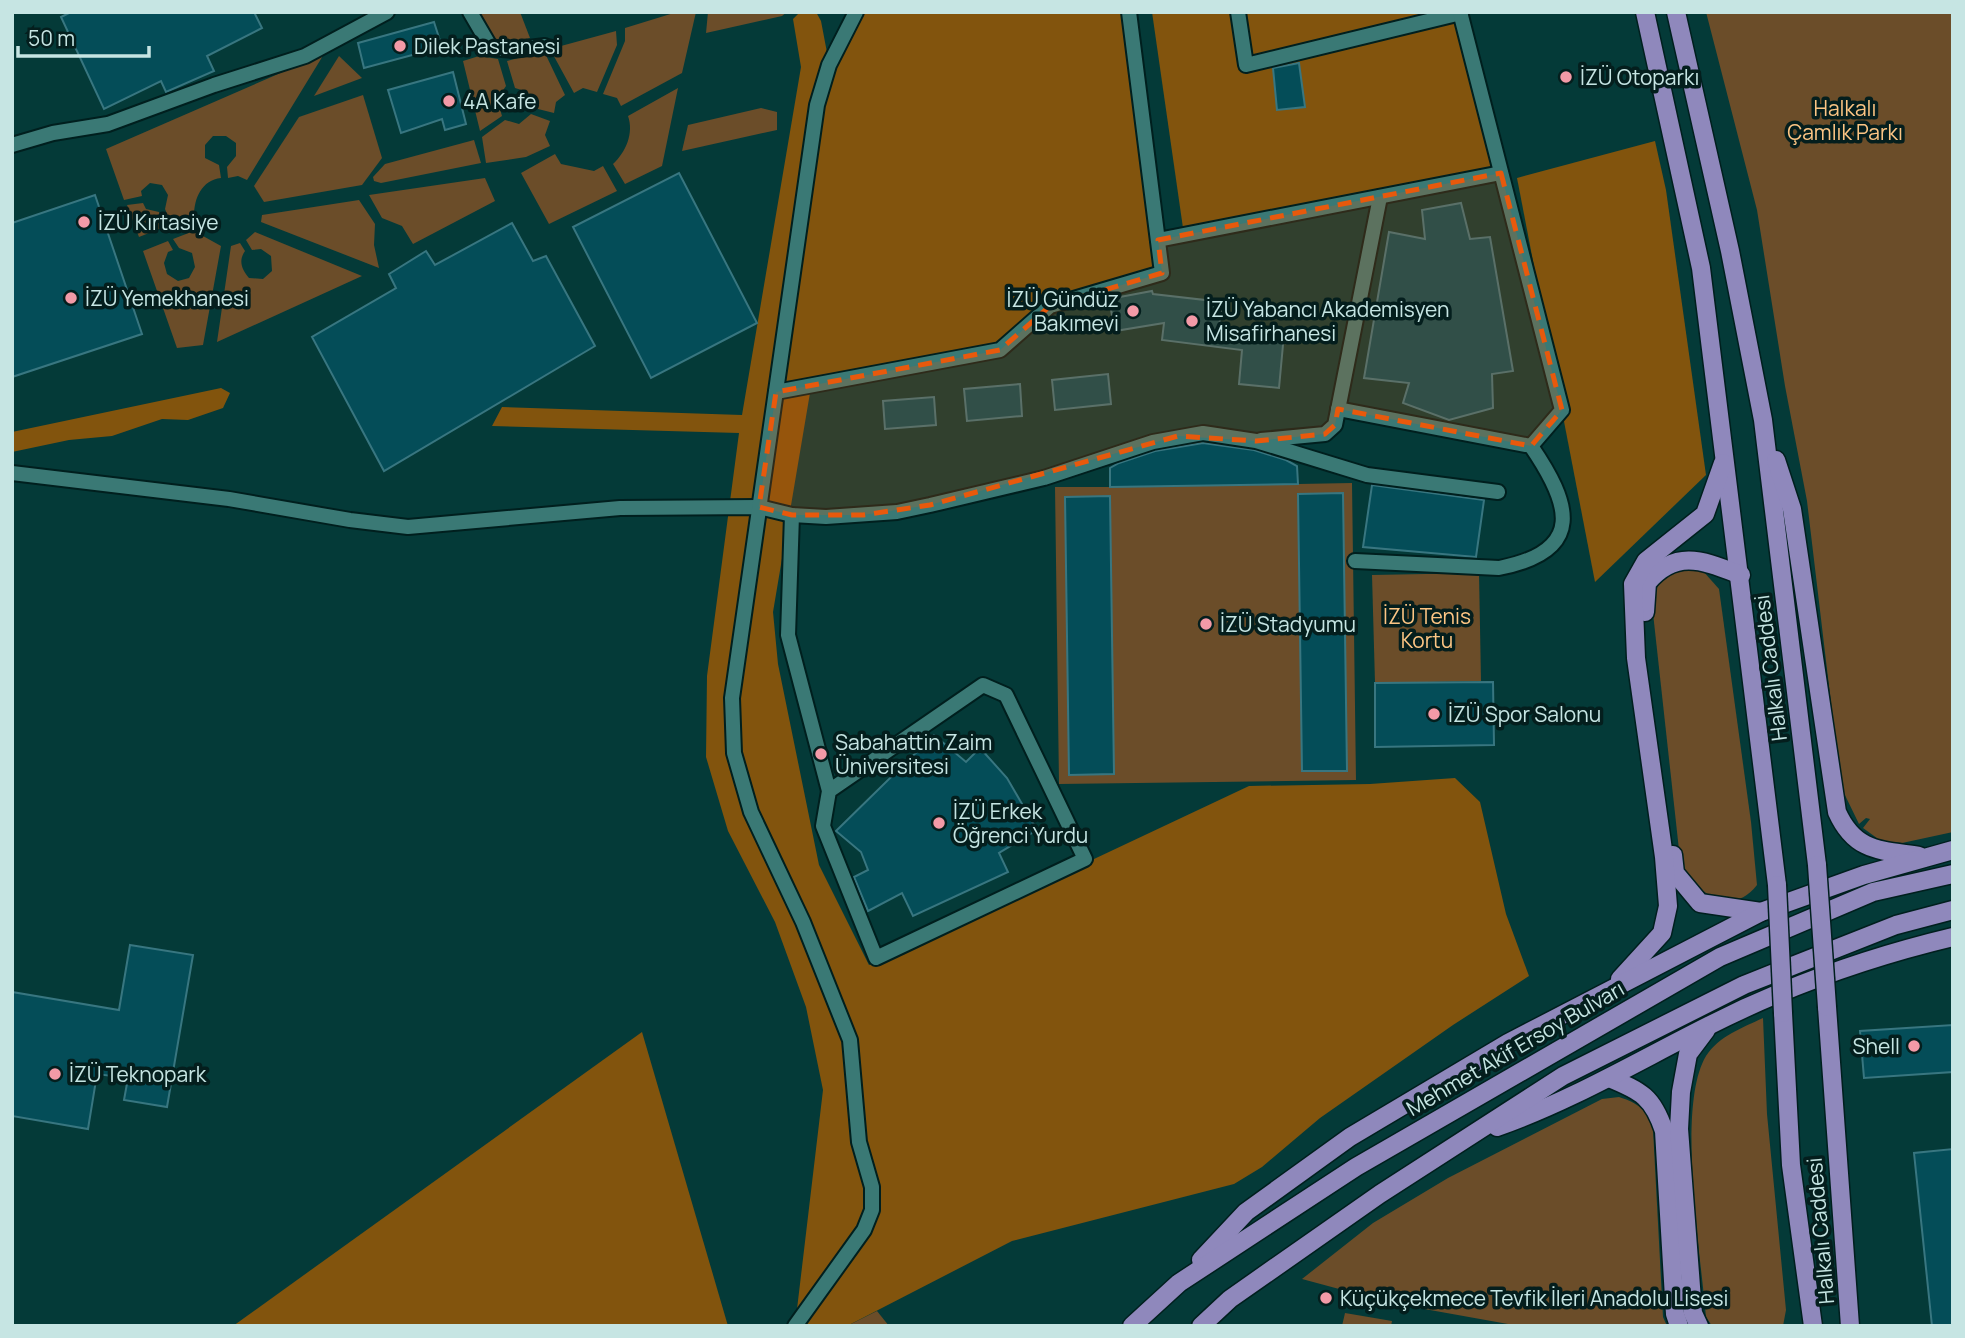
<svg xmlns="http://www.w3.org/2000/svg" width="1965" height="1338" font-family="Manrope,sans-serif">
	<style>
		.green { fill: #6b4d29 }
		.forest { fill: #82540d }
		.building { fill: #044d58; stroke: #387680; stroke-width: 2 }
		.lines { fill: none; stroke-linecap: round; stroke-linejoin: round }
		.street-casing { stroke: #001f1e; stroke-width: 18 }
		.primary-casing { stroke: #001f1e; stroke-width: 21 }
		.street { stroke: #3a7975; stroke-width: 14 }
		.primary { stroke: #8f88bc; stroke-width: 18 }
		.primary-bridge-casing { stroke: #001f1e; stroke-width: 21; stroke-linecap: butt }
		.primary-bridge { stroke: #8f88bc; stroke-width: 18 }
		.marked { fill: #e8590c; fill-opacity: 0.2; stroke: #e8590c; stroke-width: 5; stroke-dasharray: 14 9; stroke-linejoin: round }
		.poi-dot { fill: #f39aa7; stroke: #041e1d; stroke-width: 2.5 }
		.labels { text-anchor: middle; dominant-baseline: central; stroke-width: 7; stroke-linejoin: round; paint-order: stroke }
		.poi-label { font-size: 21px; fill: #c6e5e3; stroke: #041e1d; text-anchor: start }
		.park-label { font-size: 21px; fill: #fcc584; stroke: #041e1d }
		.street-label { font-size: 21px; fill: #c6e5e3; stroke: #041e1d }
	</style>
	<rect width="100%" height="100%" fill="#043a38"/>
	<g class="green">
		<polygon points="475,12 520,12 530,38 496,46"/>
		<polygon points="677,12 696,12 682,73 621,106 617,98 603,94 625,41 625,28"/>
		<polygon points="708,12 787,12 782,16 706,33"/>
		<polygon points="1706,12 1953,12 1953,832 1902,843 1881,841 1863,828 1870,819 1866,818 1859,824 1841,787 1807,501 1785,386 1757,210"/>
		<polygon points="616,31 617,45 597,92 583,88 574,93 550,49"/>
		<polygon points="544,51 565,95 556,102 554,113 534,108 528,92 515,88 507,61"/>
		<path d="M324 54 247 180 238 176 228 178 227 167 236 156V143L226 136H213L205 145V158L219 165 221 178C202 180 194 198 194 216L171 224 165 209 168 195 162 185 150 183 141 191 142 196 124 200 106 149Z"/>
		<polygon points="339,56 362,78 314,96"/>
		<polygon points="479,56 498,59 506,86 497,99 502,116 480,131 463,61"/>
		<path d="M678 88 662 166 625 184 613 164C626 152 634 133 628 116Z"/>
		<polygon points="363,95 382,158 362,185 264,202 254,186 299,117"/>
		<polygon points="761,108 777,112 777,130 682,151 688,125"/>
		<polygon points="531,114 550,121 545,135 550,146 526,157 486,163 482,137 505,120 519,124"/>
		<polygon points="474,140 481,163 381,183 374,181 373,177 385,164"/>
		<polygon points="555,154 561,164 594,171 603,166 617,191 549,224 521,173"/>
		<polygon points="485,178 495,201 413,244 402,226 382,218 369,195"/>
		<polygon points="359,200 375,224 374,245 379,268 261,222 262,215"/>
		<polygon points="143,203 146,209 159,212 164,227 139,237 127,205"/>
		<polygon points="199,229 203,236 221,246 203,345 177,348 143,251 168,241 173,250 168,252 164,263 167,274 178,281 189,278 195,267 192,253 179,248 173,239"/>
		<path d="M255 232 362 276 217 342 231 246 240 243 245 251C238 261 242 270 249 278L263 279 272 271 271 256 261 249 252 250 246 240Z"/>
		<path d="M1203 440C1238 443 1266 451 1297 466L1298 484 1352 483 1356 780 1059 784 1055 487H1110V468C1140 453 1170 444 1203 440Z"/>
		<path d="M1692 568 1703 571 1719 589 1751 822 1757 885C1731 918 1699 893 1681 868L1652 604C1656 581 1668 569 1692 568Z"/>
		<polygon points="1479,573 1481,681 1375,683 1372,575"/>
		<path d="M1763 1018 1767 1114 1786 1310 1783 1326H1712L1706 1317C1701 1256 1676 1106 1706 1056 1719 1036 1742 1028 1763 1018Z"/>
		<path d="M1619 1097C1638 1103 1647 1110 1653 1129L1663 1317 1667 1326H1519L1391 1303 1302 1279 1373 1223 1448 1178 1602 1099Z"/>
		<polygon points="877,1311 889,1326 847,1326"/>
		<polygon points="1345,1313 1392,1321 1391,1326 1342,1326"/>
	</g>
	<g class="forest">
		<polygon points="800,12 816,12 821,21 829,63 856,12 1129,12 1162,273 1050,306 1000,350 811,387 773,612 778,664 819,865 869,965 1249,786 1370,784 1455,778 1480,802 1506,914 1529,976 1453,1025 1320,1118 1262,1167 1234,1184 1012,1241 847,1326 795,1326 823,1090 806,1007 775,922 728,831 706,757 707,676 739,433 492,426 502,407 742,415 801,67 793,19"/>
		<polygon points="1152,12 1460,12 1501,173 1184,235"/>
		<polygon points="1655,141 1666,190 1706,475 1595,582 1517,178"/>
		<polygon points="221,388 230,393 223,408 188,420 162,419 112,436 69,440 12,452 12,432"/>
		<polygon points="642,1032 728,1326 233,1326"/>
	</g>
	<g class="building">
		<polygon points="71,12 254,12 262,28 207,56 214,71 166,92 161,81 104,109 61,17"/>
		<polygon points="434,22 442,47 364,68 358,43"/>
		<polygon points="1299,63 1305,107 1277,110 1273,68"/>
		<polygon points="453,72 466,124 445,130 442,119 401,133 388,90"/>
		<polygon points="679,173 757,323 651,378 573,227"/>
		<polygon points="95,195 142,334 12,377 12,223"/>
		<polygon points="1461,203 1470,239 1490,237 1513,371 1492,374 1493,408 1449,420 1403,403 1409,383 1364,378 1389,232 1425,239 1422,210"/>
		<polygon points="512,223 533,261 546,256 595,346 384,471 312,337 396,288 389,274 426,251 435,265"/>
		<polygon points="1152,291 1153,294 1222,302 1219,328 1284,334 1279,388 1239,384 1242,350 1162,340 1164,323 1115,331 1109,299"/>
		<polygon points="1108,374 1111,404 1055,410 1052,380"/>
		<polygon points="1020,384 1022,416 967,421 964,389"/>
		<polygon points="934,397 936,425 885,429 883,401"/>
		<polygon points="1203,443 1254,450 1286,460 1297,466 1298,484 1110,487 1110,468 1119,463 1155,451"/>
		<polygon points="1372,485 1484,500 1476,557 1363,547"/>
		<polygon points="1343,493 1347,771 1302,771 1298,494"/>
		<polygon points="1110,496 1114,774 1069,775 1065,497"/>
		<polygon points="1493,682 1494,745 1375,747 1375,683"/>
		<polygon points="934,735 966,762 980,748 1007,778 1037,830 999,853 1008,872 913,916 902,893 868,911 854,877 868,870 861,852 836,831"/>
		<polygon points="130,945 193,955 167,1107 124,1100 128,1078 97,1074 88,1129 12,1116 12,992 119,1010"/>
		<polygon points="1953,1025 1953,1072 1864,1078 1860,1031"/>
		<polygon points="1953,1149 1953,1326 1932,1326 1914,1153"/>
	</g>
	<g class="lines">
		<defs>
			<g id="street">
				<polyline points="470,12 491,48 512,50 545,46"/>
				<polyline points="1238,12 1246,65 1461,13"/>
				<polyline points="1460,12 1562,410 1531,446"/>
				<polyline points="12,145 53,133 108,124 214,85 305,56 387,12"/>
				<polyline points="1158,240 1501,173"/>
				<polyline points="776,392 1000,350 1050,306 1162,273 1129,12"/>
				<path d="M1338 409 1531 446C1570 503 1587 551 1499 568L1355 561"/>
				<polyline points="1261,440 1325,434 1335,425 1380,197"/>
				<polyline points="12,473 229,499 350,520 408,527 620,508 759,507 792,515 826,517 897,512 930,505 1044,478 1153,442 1203,433 1256,441 1367,475 1498,492"/>
				<polyline points="792,515 788,635 829,791 823,826 876,958 1085,859 1006,695 983,685 829,791"/>
				<polyline points="795,1326 864,1230 872,1210 872,1187 859,1142 850,1040 803,922 751,812 734,753 732,698 817,105 829,65 856,12"/>
			</g>
			<g id="primary">
				<polyline points="1645,12 1701,268 1777,885"/>
				<polyline points="1676,12 1730,251 1763,420 1817,865"/>
				<path d="M1776 460 1792 509 1837 812C1855 852 1880 850 1919 856"/>
				<path d="M1645 612 1647 583C1676 548 1704 561 1741 575"/>
				<polyline points="1673,855 1675,873 1700,903 1761,912"/>
				<polyline points="1620,979 1662,933 1668,906 1664,857 1636,658 1633,584 1646,561 1705,514 1723,463"/>
				<polyline points="1827,1007 1850,1326"/>
				<polyline points="1783,1013 1791,1165 1813,1326"/>
				<path d="M1609 1078C1641 1091 1653 1097 1664 1131L1675 1314 1679 1326"/>
				<path d="M1497 1127C1571 1101 1638 1061 1708 1026 1785 987 1869 957 1953 937"/>
				<polyline points="1201,1260 1246,1212 1350,1137 1508,1043 1761,912 1864,875 1953,850"/>
				<polyline points="1132,1326 1179,1283 1356,1167 1720,957 1873,892 1953,874"/>
				<polyline points="1201,1326 1230,1299 1380,1194 1563,1076 1744,985 1896,925 1953,910"/>
				<polyline points="1699,1326 1693,1313 1679,1129 1681,1092 1688,1054 1706,1030"/>
			</g>
		</defs>
		<use href="#street" class="street-casing"/>
		<use href="#primary" class="primary-casing"/>
		<use href="#street" class="street"/>
		<use href="#primary" class="primary"/>
		<defs>
			<g id="primary-bridge">
				<polyline points="1817,865 1827,1007"/>
				<polyline points="1777,885 1783,1013"/>
			</g>
		</defs>
		<use href="#primary-bridge" class="primary-bridge-casing"/>
		<use href="#primary-bridge" class="primary-bridge"/>
	</g>
	<path class="marked" d="M1501 173 1562 410 1531 446 1338 409 1335 425 1325 434 1256 441 1178 436 930 505 863 515H792L759 507 776 392 1000 350 1050 306 1162 273 1158 240Z"/>
	<g class="poi-dot">
		<circle cx="400" cy="46" r="7"/>
		<circle cx="1566" cy="77" r="7"/>
		<circle cx="449" cy="101" r="7"/>
		<circle cx="84" cy="222" r="7"/>
		<circle cx="71" cy="298" r="7"/>
		<circle cx="1133" cy="311" r="7"/>
		<circle cx="1192" cy="321" r="7"/>
		<circle cx="1206" cy="624" r="7"/>
		<circle cx="1434" cy="714" r="7"/>
		<circle cx="821" cy="754" r="7"/>
		<circle cx="939" cy="823" r="7"/>
		<circle cx="1914" cy="1046" r="7"/>
		<circle cx="55" cy="1074" r="7"/>
		<circle cx="1326" cy="1298" r="7"/>
	</g>
	<g class="labels">
		<g class="poi-label">
			<text x="414" y="46">Dilek Pastanesi</text>
			<text x="1580" y="77">İZÜ Otoparkı</text>
			<text x="463" y="101">4A Kafe</text>
			<text x="98" y="222">İZÜ Kırtasiye</text>
			<text x="85" y="298">İZÜ Yemekhanesi</text>
			<text x="1119" y="299" text-anchor="end">İZÜ Gündüz<tspan x="1119" dy="24">Bakımevi</tspan></text>
			<text x="1206" y="309">İZÜ Yabancı Akademisyen<tspan x="1206" dy="24">Misafirhanesi</tspan></text>
			<text x="1220" y="624">İZÜ Stadyumu</text>
			<text x="1448" y="714">İZÜ Spor Salonu</text>
			<text x="835" y="742">Sabahattin Zaim<tspan x="835" dy="24">Üniversitesi</tspan></text>
			<text x="953" y="811">İZÜ Erkek<tspan x="953" dy="24">Öğrenci Yurdu</tspan></text>
			<text x="1900" y="1046" text-anchor="end">Shell</text>
			<text x="69" y="1074">İZÜ Teknopark</text>
			<text x="1340" y="1298">Küçükçekmece Tevfik İleri Anadolu Lisesi</text>
		</g>
		<g class="park-label">
			<text x="1845" y="108">Halkalı<tspan x="1845" dy="24">Çamlık Parkı</tspan></text>
			<text x="1427" y="616">İZÜ Tenis<tspan x="1427" dy="24">Kortu</tspan></text>
		</g>
		<g class="street-label">
			<text transform="translate(1770 668) rotate(-97)">Halkalı Caddesi</text>
			<text transform="translate(1515 1048) rotate(-30)">Mehmet Akif Ersoy Bulvarı</text>
			<text transform="translate(1820 1231) rotate(-95)">Halkalı Caddesi</text>
		</g>
	</g>
	<rect width="1965" height="1338" fill="none" stroke="#c6e5e3" stroke-width="28"/>
	<path d="M18 46v10h131v-10" fill="none" stroke="#c6e5e3" stroke-width="3.5"/>
	<text x="28" y="46" font-size="21" fill="#c6e5e3" stroke="#041e1d" stroke-width="5" paint-order="stroke">50 m</text>
</svg>
